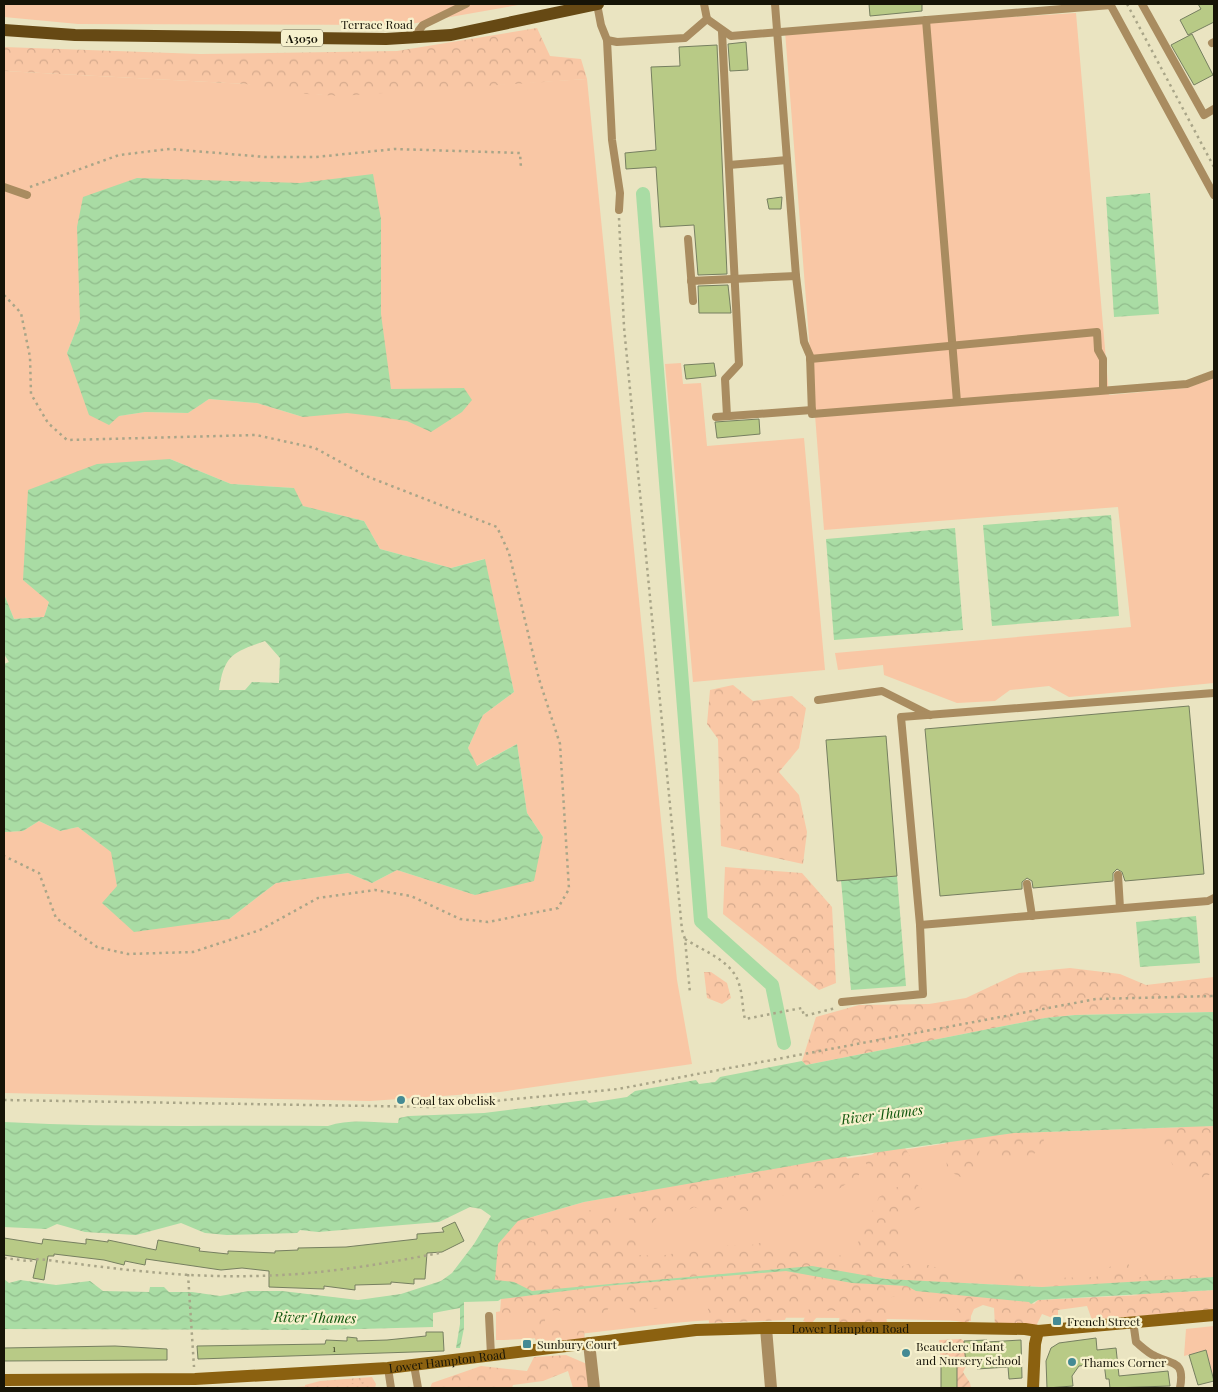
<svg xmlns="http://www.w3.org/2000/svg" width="1218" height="1392" font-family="'Playfair Display',serif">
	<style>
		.grass { fill: #f9c7a5; fill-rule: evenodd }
		.forest { fill: url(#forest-crowns); fill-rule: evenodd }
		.park { fill: url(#park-dots) }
		.garden { fill: url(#garden-furrows) }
		.water { fill: url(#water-waves); fill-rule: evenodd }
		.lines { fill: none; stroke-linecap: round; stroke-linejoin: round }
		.canal { stroke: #a9dca4; stroke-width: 14 }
		.building { fill: #b8ca86; stroke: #767f60 }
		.path { stroke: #a9a588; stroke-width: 2.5; stroke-dasharray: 2.5 4; stroke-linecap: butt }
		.lane { stroke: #a98c60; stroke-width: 8 }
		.street { stroke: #a98c60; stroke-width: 12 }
		.secondary { stroke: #8b6110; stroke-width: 12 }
		.primary { stroke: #664914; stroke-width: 12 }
		.poi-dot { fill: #448a94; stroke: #f7f1cd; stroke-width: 2 }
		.labels { text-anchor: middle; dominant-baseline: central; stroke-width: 4.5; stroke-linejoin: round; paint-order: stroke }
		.number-label { font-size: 10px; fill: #3e4227 }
		.shield { fill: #f7f1cd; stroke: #5a5642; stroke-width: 1 }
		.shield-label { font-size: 11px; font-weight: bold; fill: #161407 }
		.street-label { font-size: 12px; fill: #161407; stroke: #f7f1cd }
		.poi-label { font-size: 12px; fill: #161407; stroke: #f7f1cd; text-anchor: start }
		.water-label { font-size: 14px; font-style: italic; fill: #0e550b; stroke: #f7f1cd }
	</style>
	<defs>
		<pattern id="forest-crowns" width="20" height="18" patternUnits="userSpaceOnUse" patternTransform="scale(1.25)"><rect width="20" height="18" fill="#f9c7a5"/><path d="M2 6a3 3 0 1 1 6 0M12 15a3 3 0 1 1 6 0" fill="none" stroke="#d5aa8d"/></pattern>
		<pattern id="park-dots" width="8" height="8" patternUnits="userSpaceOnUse" patternTransform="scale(1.25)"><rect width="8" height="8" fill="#f9c7a5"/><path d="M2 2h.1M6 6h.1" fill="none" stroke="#d5aa8d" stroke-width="1.8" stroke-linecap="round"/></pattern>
		<pattern id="garden-furrows" width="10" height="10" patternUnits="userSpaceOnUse" patternTransform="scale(1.25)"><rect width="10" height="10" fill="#f9c7a5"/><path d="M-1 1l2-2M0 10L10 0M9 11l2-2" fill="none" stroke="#d5aa8d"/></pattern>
		<pattern id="water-waves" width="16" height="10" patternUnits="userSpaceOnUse" patternTransform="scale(1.25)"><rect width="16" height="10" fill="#a9dca4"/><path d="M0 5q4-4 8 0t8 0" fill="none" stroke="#91bc8c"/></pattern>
	</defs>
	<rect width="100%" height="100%" fill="#eae4c1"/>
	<g class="grass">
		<polygon points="4,4 524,4 405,25 78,24 4,17"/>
		<polygon points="1076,13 1109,395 1187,388 1214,378 1214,683 1069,697 1049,686 1010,690 995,701 957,703 884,675 883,665 838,670 835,653 1131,627 1118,507 824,530 785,31"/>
		<path d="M4 71 247 84 323 95 587 79 677 980 692 1064 500 1092 370 1101 4 1093V832L23 831 39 821 60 831 78 827 112 852 117 886 229 919 276 883 348 873 372 883 397 870 475 895 543 837 527 813 517 744 476 766 468 748 483 715 514 692 484 559 451 568 380 549 364 521 302 506 293 488 231 484 170 459 49 602 44 617 14 619 4 594ZM80 320 303 417 257 403 209 399 188 413 145 412 119 416 67 353Z"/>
		<polygon points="681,363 683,384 701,383 707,446 804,438 825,670 693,682 665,364"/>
		<polygon points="1214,1126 1214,1277 1042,1287 886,1279 812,1266 701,1275 498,1244 518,1221 584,1202 699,1181 1014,1133"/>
		<path d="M864 1287 970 1303 971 1321C880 1319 788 1315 697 1321 630 1326 564 1339 496 1340V1312L603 1295Z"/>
		<polygon points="1214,1326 1214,1378 1206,1350 1184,1356 1186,1329"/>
	</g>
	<g class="forest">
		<polygon points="537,28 550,56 581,59 587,79 340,96 290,93 246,84 4,71 4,47 200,54 397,51"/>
		<polygon points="733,685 753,701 792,696 806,708 799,748 779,772 799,795 807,832 803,864 721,846 718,739 707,724 710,690"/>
		<polygon points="725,867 802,873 832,907 836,983 819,990 723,914"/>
		<polygon points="1070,968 1120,974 1146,985 1214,977 1214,1012 1075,1015 1045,1018 806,1065 802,1061 816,1017 859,1005 929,1004 966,998 1019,973"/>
		<polygon points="704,972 711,972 727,983 731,998 722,1004 707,998"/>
		<polygon points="1187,1115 1214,1132 1214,1173 1198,1179 1174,1167 1161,1145 1164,1127 1178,1129 1179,1120"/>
		<polygon points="1022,1131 1043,1135 1045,1149 1009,1164 991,1148 980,1149 975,1171 966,1180 947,1170 945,1137"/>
		<path d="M838 1143 848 1160 859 1162V1175L833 1193C828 1191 820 1188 814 1188 795 1187 792 1206 771 1188L755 1212 724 1207 714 1215 694 1207 675 1218 663 1210 650 1226 633 1225 625 1213 637 1190C662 1196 675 1195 691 1175L749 1176 758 1165Z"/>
		<path d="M904 1146 911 1158 910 1178 922 1189V1206L900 1218 898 1263 889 1273 875 1275V1284L894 1281 892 1276 898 1268 915 1261 951 1272 967 1285 996 1286 1000 1278 1013 1274H1026L1031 1282 1046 1283 1052 1278 1096 1277 1115 1263 1125 1259 1137 1277H1144L1147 1269 1157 1272 1158 1276 1214 1275V1286L1182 1292 1214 1290V1307L1212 1310 1092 1320 1087 1306 1058 1310V1320L1042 1314 1035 1328 995 1326 994 1308 983 1305 974 1309 968 1323 950 1320 958 1307 941 1304 920 1311 900 1296 885 1298 887 1325H838L841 1311H822L811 1324 803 1321 812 1303H792L785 1320 709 1323 707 1296 684 1295 678 1304 633 1313 625 1302H613L603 1316 593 1310 580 1319 565 1311 545 1310V1327L584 1331 585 1341 538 1346 528 1321 500 1312 501 1299 484 1288 491 1257 513 1206 534 1212V1227L522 1235 533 1242 541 1237V1220C553 1214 560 1211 573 1217L586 1209 598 1213 603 1204H614L623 1221 618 1227 602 1229 607 1236H639L638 1255 660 1256 719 1245 747 1246 772 1240 782 1252 800 1246 855 1259V1249L879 1197 894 1188 909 1184 907 1179 884 1186 872 1179 865 1161 880 1148ZM1031 1284 1044 1286 1141 1295 1038 1300 1034 1304 1030 1302 1027 1296Z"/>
		<polygon points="566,1355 587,1364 590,1388 573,1388 568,1371 543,1381 513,1385 512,1388 430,1388 432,1383 481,1366 527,1371 534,1357"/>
		<polygon points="372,1377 376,1384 375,1388 305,1388 305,1385 320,1381"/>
	</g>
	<polygon class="park" points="370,1382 376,1388 281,1388"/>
	<polygon class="garden" points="961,1339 964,1341 966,1366 963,1372 970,1383 971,1388 957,1388 956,1365 941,1365 939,1340"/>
	<g class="water">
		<polygon points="373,174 381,219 381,314 391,389 464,388 472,400 462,412 431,432 407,421 373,416 347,413 303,417 257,403 209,399 188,413 145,412 119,416 109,425 89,415 67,353 80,320 77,227 83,197 137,178 300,183"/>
		<polygon points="1150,193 1159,314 1114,317 1106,197"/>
		<path d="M170 459 231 484 294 488 303 506 364 521 380 549 451 568 485 559 514 692 483 715 468 748 477 766 517 744 527 813 543 837 534 881 475 895 397 870 372 883 348 873 276 883 229 919 134 932 102 903 117 886 111 852 78 827 60 831 39 821 23 831 4 832V664L9 662 4 654V594L14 619 44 617 49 602 23 580 28 490 97 464ZM265 641 280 658 279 683 252 682 245 690H219C224 654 234 652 265 641Z"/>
		<polygon points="1111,515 1119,616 992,626 983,525"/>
		<polygon points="955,528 963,630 834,640 826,539"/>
		<polygon points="897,876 906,986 851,990 841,880"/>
		<polygon points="1196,916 1200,963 1140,967 1136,922"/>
		<path d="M1214 1012V1126L1014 1133 830 1159 584 1202 518 1221 498 1244 495 1280 514 1282 532 1291 812 1266 886 1279 1042 1287 1214 1277V1290L1038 1300 1031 1304 1029 1302 916 1291 907 1286 852 1283 786 1271 605 1286 501 1299 498 1301 464 1302V1328L460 1348H456L460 1324V1308L433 1313V1327L324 1330 4 1329V1279L9 1283 20 1280 56 1285 90 1281 103 1291 149 1292 150 1287H164L169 1292H192L220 1296 249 1291H282L358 1300 401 1294 441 1281 452 1273 474 1244 491 1216 481 1209 470 1207 439 1222 318 1232 300 1230 297 1233 227 1235 205 1233 181 1223 136 1235 85 1232 57 1224 46 1229 4 1227V1122C112 1128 220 1125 328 1126 351 1118 375 1123 398 1123L399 1118 409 1116 484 1113 586 1100 589 1103 627 1097 635 1091 696 1080 699 1084 715 1082 720 1077 802 1061 806 1065 1045 1018 1075 1015Z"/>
	</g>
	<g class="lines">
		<polyline class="canal" points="643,194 701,921 772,985 784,1043"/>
	</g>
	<g class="building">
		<polygon points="869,4 922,4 922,11 870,16"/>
		<polygon points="1198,4 1214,4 1214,22 1188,35 1180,20 1201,9"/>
		<polygon points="1192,34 1213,75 1194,85 1171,45"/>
		<polygon points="746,42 748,70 730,71 728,44"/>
		<polygon points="717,45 727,274 698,275 694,225 660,227 656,167 626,169 625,153 656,150 651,67 680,66 679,47"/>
		<polygon points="782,197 781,209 769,209 767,199"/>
		<polygon points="728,285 731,313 699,313 698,286"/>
		<polygon points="714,363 716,376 686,379 684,365"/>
		<polygon points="759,419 760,434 717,438 715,422"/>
		<polygon points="1189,706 1204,874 1125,881 1122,872 1117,869 1113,873 1113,881 1033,888 1032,881 1027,878 1022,882 1022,889 940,896 925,729"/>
		<polygon points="886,736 897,876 837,881 826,740"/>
		<polygon points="455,1222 464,1241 442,1252 427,1253 425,1279 414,1279 414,1284 391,1282 391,1284 355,1285 355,1290 324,1286 324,1289 269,1287 269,1271 242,1268 221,1270 146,1259 145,1265 125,1261 124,1265 104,1260 54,1254 54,1256 48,1256 44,1280 33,1278 37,1260 4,1255 4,1238 42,1244 43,1239 86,1244 86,1239 108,1242 108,1240 156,1250 158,1240 200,1248 199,1251 228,1254 228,1251 275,1253 275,1251 298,1250 298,1248 346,1247 417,1239 417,1234 444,1232 442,1228"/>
		<polygon points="426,1332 443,1332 444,1351 198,1359 197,1346 325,1344 326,1340 347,1341 347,1337 357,1338 357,1341 387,1340 426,1336"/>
		<polygon points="1096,1338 1097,1350 1116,1348 1119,1376 1168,1371 1170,1386 1110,1388 1109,1379 1106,1379 1104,1363 1079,1366 1072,1376 1073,1386 1047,1388 1046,1361 1051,1348 1059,1343"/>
		<polygon points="987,1340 987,1342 1021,1340 1022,1378 1009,1379 1008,1367 977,1369 977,1365 966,1366 964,1341"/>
		<polygon points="115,1346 167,1349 167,1360 4,1361 4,1348"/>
		<polygon points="1206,1350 1214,1381 1198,1385 1189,1355"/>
		<rect x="941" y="1365" width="16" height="23"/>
	</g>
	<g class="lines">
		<g class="path">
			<polyline points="1127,4 1214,167"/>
			<polyline points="30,187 119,155 170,149 265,157 316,157 395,149 520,153 521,168"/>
			<polyline points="619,218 624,327 682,930 685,939 690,993"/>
			<polyline points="4,295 21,313 30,357 31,394 48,423 67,440 256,435 315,448 366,476 497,527 509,553 539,679 560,744 569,889 558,908 488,922 460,919 411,896 375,890 318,898 260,930 193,952 128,954 97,947 56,918 39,873 4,856"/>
			<path d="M685 939C703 951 733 961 739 984 743 995 742 1008 745 1019L802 1008 804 1016 836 1008"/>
			<polyline points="4,1100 433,1107 618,1089 1096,999 1214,996"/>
			<path d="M4 1258 28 1261 39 1259C110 1268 182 1278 255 1276 317 1275 378 1265 439 1253"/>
			<polyline points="188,1274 194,1367"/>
		</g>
		<g class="lane">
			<polyline points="597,4 601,25 607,40 617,42 685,38 707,19 704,4"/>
			<polyline points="775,4 796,276 804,342 810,356 812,414 1187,384 1214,374"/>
			<polyline points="1110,4 1214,195"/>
			<polyline points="1142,4 1204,115 1214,109"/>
			<polyline points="707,19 731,36 1111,5"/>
			<polyline points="926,20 957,402"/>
			<polyline points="722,32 739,364 725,379 727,416"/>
			<polyline points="413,38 423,25 466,4"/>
			<polyline points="607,40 612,140 620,193 619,210"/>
			<polyline points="1212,43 1214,42"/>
			<polyline points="729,165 787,160"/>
			<polyline points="4,187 27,195"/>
			<polyline points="688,239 693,301"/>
			<polyline points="691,281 796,276"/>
			<polyline points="810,359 1097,332 1098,350 1103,359 1103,390"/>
			<polyline points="716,417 812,410"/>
			<polyline points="818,700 882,691 930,715"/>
			<polyline points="1118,875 1120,908"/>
			<polyline points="1027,884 1032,916"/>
			<polyline points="920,925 1208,901 1214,898"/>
			<polyline points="842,1002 923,994 920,925 901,717 1214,693"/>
			<polyline points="489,1316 491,1355"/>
			<path d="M1133 1321 1136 1342C1142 1347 1148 1353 1155 1356 1174 1365 1185 1361 1180 1388"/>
			<polyline points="414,1365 418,1388"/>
			<polyline points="388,1368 391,1388"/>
		</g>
		<g class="street">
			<polyline points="766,1328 771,1388"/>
			<polyline points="589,1343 594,1388"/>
		</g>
		<g class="secondary">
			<path id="s1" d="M4 1380 195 1379 388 1368 696 1330 766 1328H961L1025 1329 1038 1331 1214 1315"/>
			<polyline points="1033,1388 1035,1344 1038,1331"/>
		</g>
		<polyline class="primary" points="4,30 75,35 386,39 451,35 598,4"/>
	</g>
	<g class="poi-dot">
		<circle cx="401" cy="1100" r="5"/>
		<rect x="1052" y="1316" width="10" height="10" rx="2.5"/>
		<rect x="522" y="1339" width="10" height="10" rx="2.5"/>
		<circle cx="906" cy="1353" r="5"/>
		<circle cx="1072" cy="1362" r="5"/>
	</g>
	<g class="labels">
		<g class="number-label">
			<text x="334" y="1348">1</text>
		</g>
		<rect class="shield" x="281" y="29.5" width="42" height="17" rx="4"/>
		<g class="shield-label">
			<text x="302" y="38">A3050</text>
		</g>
		<g class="street-label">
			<text x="377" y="24">Terrace Road</text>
			<text stroke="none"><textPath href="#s1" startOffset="849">Lower Hampton Road</textPath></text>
			<text stroke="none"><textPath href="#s1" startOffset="444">Lower Hampton Road</textPath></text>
		</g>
		<g class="poi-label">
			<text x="411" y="1100">Coal tax obelisk</text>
			<text x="1067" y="1321">French Street</text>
			<text x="537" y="1344">Sunbury Court</text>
			<text x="916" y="1346">Beauclerc Infant<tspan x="916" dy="14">and Nursery School</tspan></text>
			<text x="1082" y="1362">Thames Corner</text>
		</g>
		<g class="water-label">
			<text transform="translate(882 1114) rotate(-7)">River Thames</text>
			<text transform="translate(315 1317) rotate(1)">River Thames</text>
		</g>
	</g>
	<rect width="1218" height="1392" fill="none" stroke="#161407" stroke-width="10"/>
</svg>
